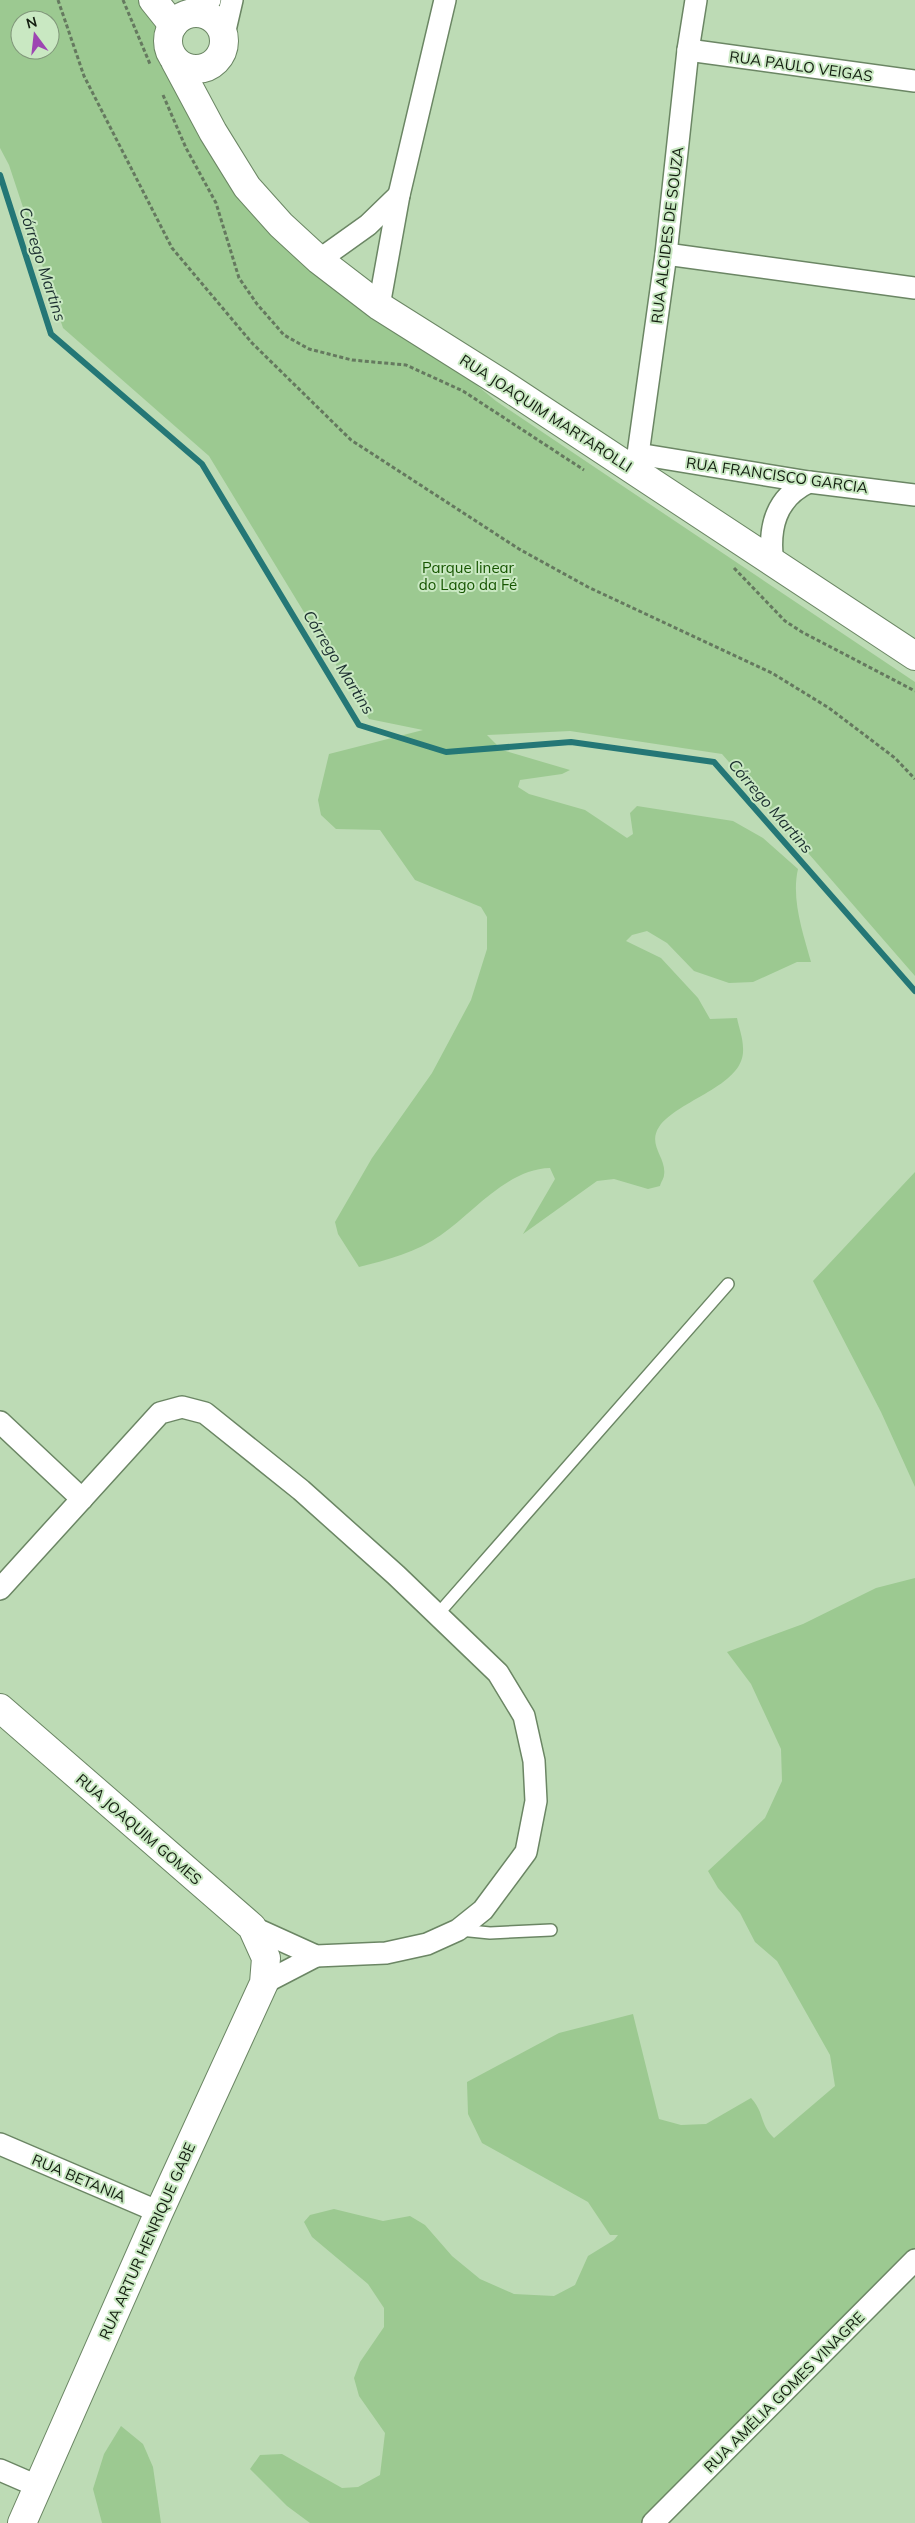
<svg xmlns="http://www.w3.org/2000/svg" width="915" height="2523" font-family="Mulish,sans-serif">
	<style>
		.green { fill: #9cc991; fill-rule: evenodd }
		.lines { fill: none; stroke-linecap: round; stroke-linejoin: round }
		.stream { stroke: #247776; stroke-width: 6 }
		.service-casing { stroke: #6b8664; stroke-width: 14 }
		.minor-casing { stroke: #6b8664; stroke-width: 24 }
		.tertiary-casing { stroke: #6b8664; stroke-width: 30 }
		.path { stroke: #65795f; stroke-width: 3; stroke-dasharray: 4 2.5; stroke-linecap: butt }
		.service { stroke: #fff; stroke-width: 11 }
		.minor { stroke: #fff; stroke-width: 21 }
		.tertiary { stroke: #fff; stroke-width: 28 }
		.labels { text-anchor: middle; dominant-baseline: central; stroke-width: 4; stroke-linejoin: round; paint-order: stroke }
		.street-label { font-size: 15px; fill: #121d0f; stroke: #c9e8c2 }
		.park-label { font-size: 15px; fill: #165500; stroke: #c9e8c2 }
		.water-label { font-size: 16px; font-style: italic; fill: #1b2e2f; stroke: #c9e8c2 }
	</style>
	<rect width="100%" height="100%" fill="#bddbb5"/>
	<g class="green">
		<path d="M0 0H147L189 96 249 199 496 401 915 682V976L722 754 570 731 487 735 502 750 570 770 562 774 520 780 518 787 529 794 585 810 627 838 633 834 630 813 637 806 733 821 763 838 798 869C791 899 803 933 811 962H797L753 982 729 983 694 971 667 943 647 931 632 935 626 941 661 958 698 998 710 1019 737 1018C739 1028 743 1038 743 1048 746 1086 678 1099 659 1127 647 1145 667 1158 664 1175 664 1178 661 1182 660 1186L648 1189 614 1179 597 1181 523 1234 555 1179 550 1168C507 1169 473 1213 441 1235 417 1252 387 1260 359 1267L338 1234 335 1222 372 1158 432 1073 471 1000 487 949V917L481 907 415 880 380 830 336 829 321 815 318 800 329 754 423 730 369 719 209 456 63 328 9 165 0 148ZM20 20H50V50H20Z"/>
		<polygon points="915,1172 915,1487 881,1412 813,1281"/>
		<path d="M915 1578V2256L664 2497 642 2523H310L287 2506 250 2469 260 2455 282 2454 342 2488 358 2487 380 2475 385 2433 359 2396 354 2378 360 2362 384 2327V2308L368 2284 312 2237 304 2222 310 2215 334 2209 383 2221 410 2216 425 2225 452 2256 480 2279 514 2294 554 2296 575 2285 588 2256 614 2240 618 2235H610L588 2202 482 2143 468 2114 467 2082 559 2033 633 2014 659 2119 681 2125 706 2124 751 2098C765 2113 759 2124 774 2138L835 2086 830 2055 777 1961 755 1942 740 1913 718 1888 708 1871 765 1818 782 1781 781 1749 751 1684 727 1652 803 1624 876 1588Z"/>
		<polygon points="121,2426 143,2444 153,2467 161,2523 102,2523 93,2489 104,2454"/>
	</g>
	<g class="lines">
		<polyline class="stream" points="0,175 51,334 202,464 359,725 446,752 571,742 714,762 915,991"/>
		<defs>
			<g id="service">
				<polyline points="438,1614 728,1284"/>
				<polyline points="460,1930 490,1933 551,1930"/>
			</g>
			<g id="minor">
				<polyline points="198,13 210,0"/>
				<polyline points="223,39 232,0"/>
				<polyline points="688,50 915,81"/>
				<polyline points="666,254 915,288"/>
				<polyline points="319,260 368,225 399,195"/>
				<polyline points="379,306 399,195 445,0"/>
				<polyline points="638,454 809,482 915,495"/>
				<polyline points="634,470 638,454 666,254 688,50 696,0"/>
				<path d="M773 564C768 529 775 498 809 482"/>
				<polyline points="0,1422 82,1499"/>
				<polyline points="0,1589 160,1413 182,1407 205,1413 301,1490 396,1575 498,1673 524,1716 534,1761 536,1801 526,1852 483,1910 458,1930 427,1944 386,1953 316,1956 252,1927"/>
				<polyline points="264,1983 316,1956"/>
				<polyline points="0,2144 159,2212"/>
				<polyline points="0,2470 37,2486"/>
				<polyline points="653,2523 915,2260"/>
			</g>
			<g id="tertiary">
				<polyline points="153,0 173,25"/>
				<circle cx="196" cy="41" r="28"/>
				<polyline points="175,61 213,132 247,187 281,225 319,260 379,306 506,386 915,656"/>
				<polyline points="0,1708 252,1927 266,1958 264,1983 159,2212 22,2523"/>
			</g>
		</defs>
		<use href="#service" class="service-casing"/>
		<use href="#minor" class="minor-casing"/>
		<use href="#tertiary" class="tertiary-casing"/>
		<g class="path">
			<polyline points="58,0 84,76 172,248 252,343 351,440 519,549 588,587 772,673 829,708 895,758 915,779"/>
			<polyline points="123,0 150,64"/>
			<polyline points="163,95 186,148 216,203 239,278 257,304 284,335 309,349 352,360 406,365 463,391 584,470"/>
			<polyline points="734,568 785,621 802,632 915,691"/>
		</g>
		<use href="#service" class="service"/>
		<use href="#minor" class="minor"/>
		<use href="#tertiary" class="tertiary"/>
	</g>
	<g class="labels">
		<g class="street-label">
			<text transform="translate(801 66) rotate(8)">RUA PAULO VEIGAS</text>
			<text transform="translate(667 235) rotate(-83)">RUA ALCIDES DE SOUZA</text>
			<text transform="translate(546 413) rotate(33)">RUA JOAQUIM MARTAROLLI</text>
			<text transform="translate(777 475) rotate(8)">RUA FRANCISCO GARCIA</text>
			<text transform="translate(139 1829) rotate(41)">RUA JOAQUIM GOMES</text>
			<text transform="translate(79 2178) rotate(23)">RUA BETANIA</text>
			<text transform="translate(147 2241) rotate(-66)">RUA ARTUR HENRIQUE GABE</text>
			<text transform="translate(784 2392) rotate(-45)">RUA AMÉLIA GOMES VINAGRE</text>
		</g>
		<g class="park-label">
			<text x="468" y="567">Parque linear<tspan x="468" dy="17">do Lago da Fé</tspan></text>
		</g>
		<g class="water-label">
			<text transform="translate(43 264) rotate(72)">Córrego Martins</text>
			<text transform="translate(339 662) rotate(58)">Córrego Martins</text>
			<text transform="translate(771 806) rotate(49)">Córrego Martins</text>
		</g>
	</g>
	<g transform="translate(35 35) rotate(345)"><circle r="24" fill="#c9e8c2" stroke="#80977a"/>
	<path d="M0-4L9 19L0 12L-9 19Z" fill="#9d45b2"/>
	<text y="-8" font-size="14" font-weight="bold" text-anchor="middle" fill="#121d0f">N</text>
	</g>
</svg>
